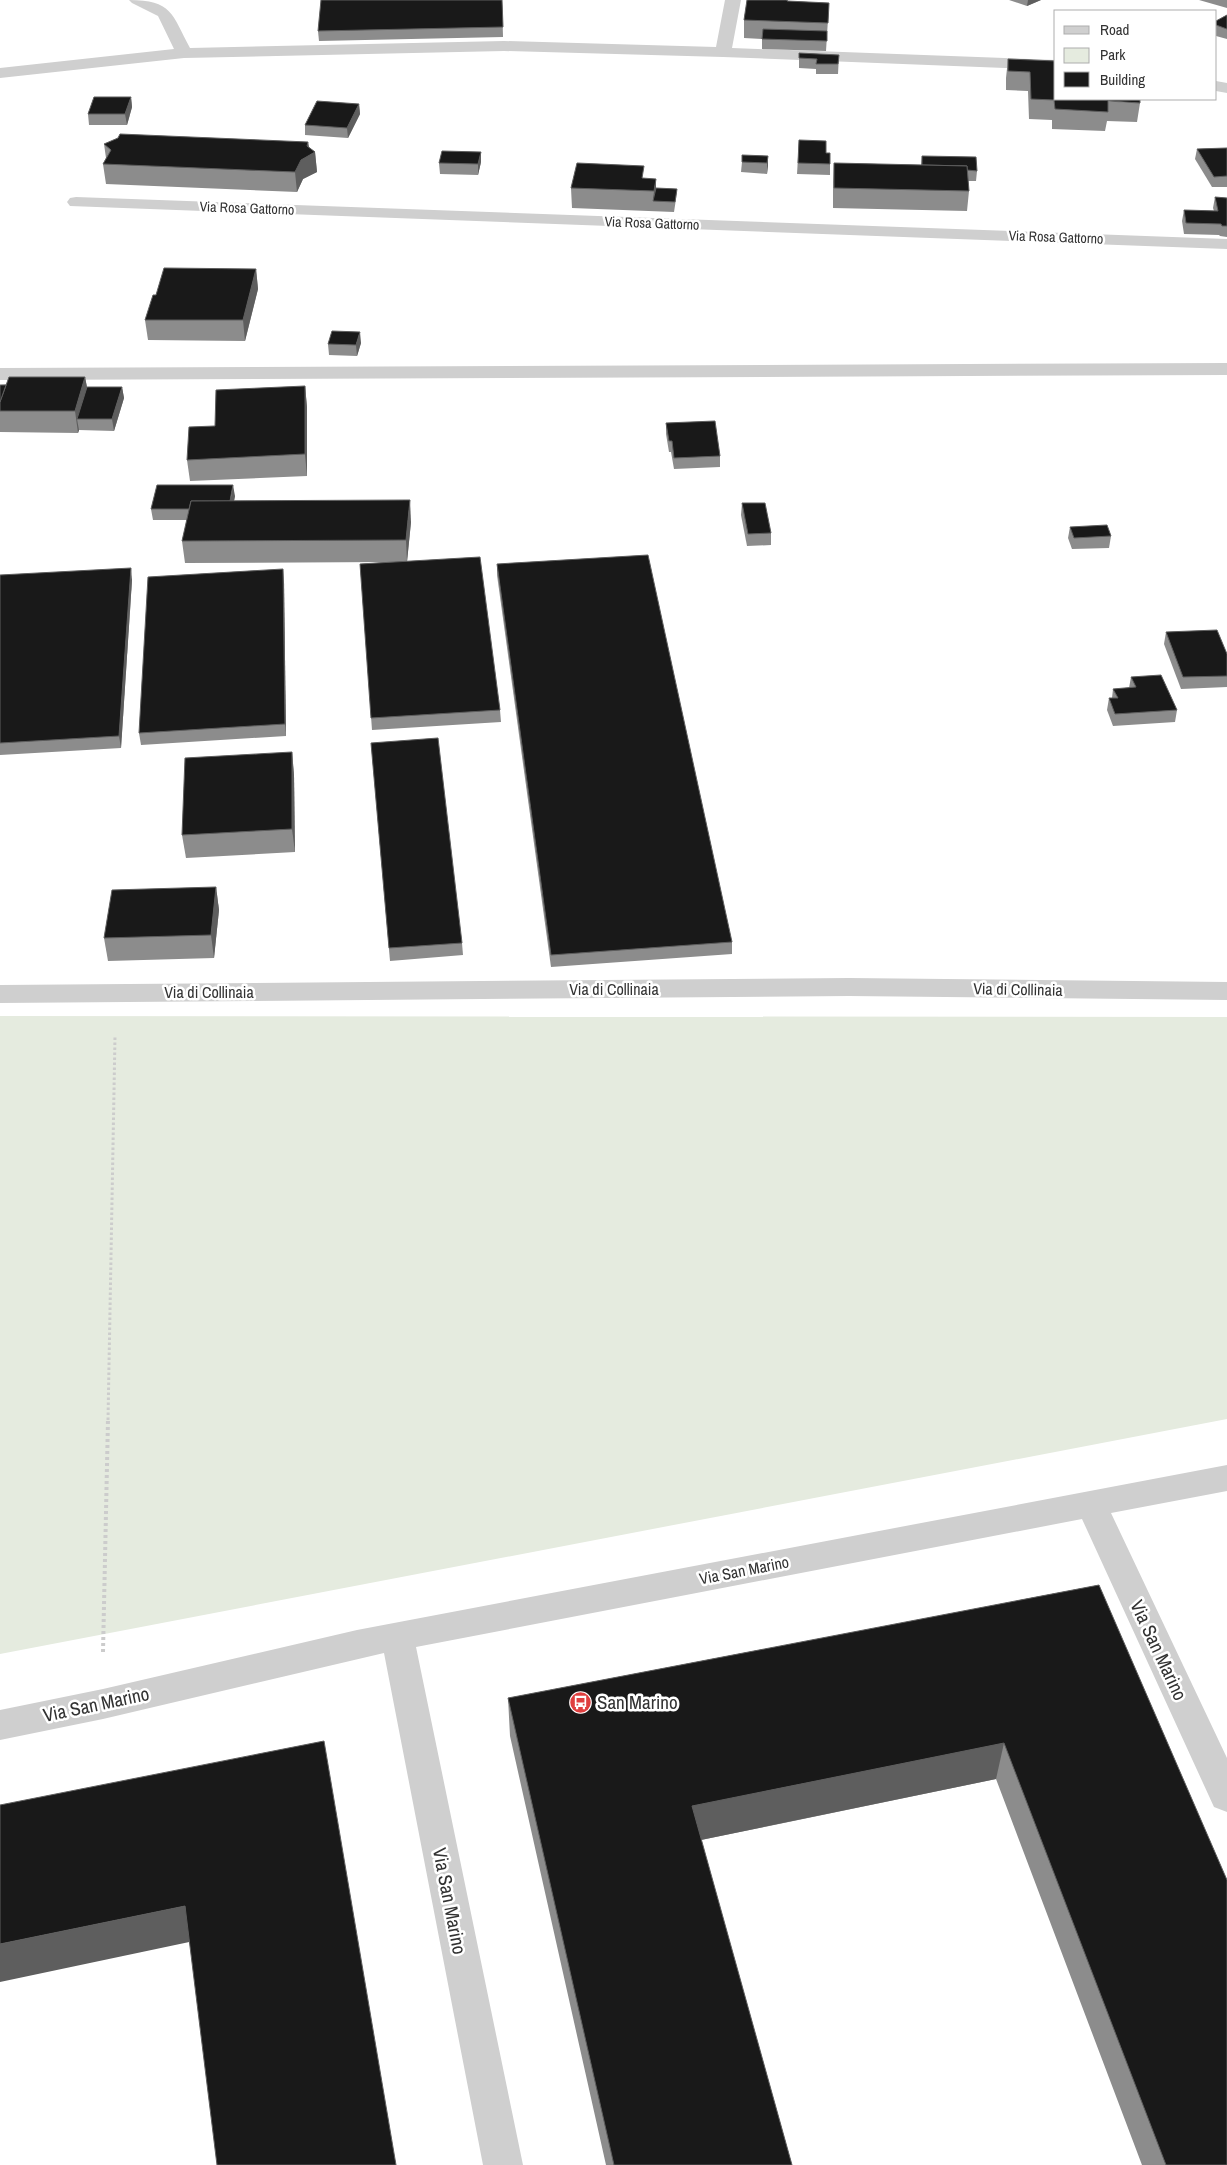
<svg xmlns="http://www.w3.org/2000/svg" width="1227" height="2165" font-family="'Archivo Narrow',sans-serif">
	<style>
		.green { fill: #e5ebdf }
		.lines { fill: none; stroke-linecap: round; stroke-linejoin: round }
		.path-far1 { stroke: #ccc; stroke-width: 3; stroke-dasharray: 2.5 2.5; stroke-linecap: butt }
		.path { stroke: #ccc; stroke-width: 4; stroke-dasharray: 3 3; stroke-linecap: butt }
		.service { fill: #cfcfcf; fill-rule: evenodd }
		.minor { fill: #cfcfcf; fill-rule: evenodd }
		.wall { fill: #8c8c8c }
		.shaded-wall { fill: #5e5e5e }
		.building { fill: #191919; stroke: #5e5e5e }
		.labels { text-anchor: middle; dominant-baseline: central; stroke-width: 5; stroke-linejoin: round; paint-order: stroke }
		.far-street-label { font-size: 14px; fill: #323232; stroke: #fff }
		.street-label { font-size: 16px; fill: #323232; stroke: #fff }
		.near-street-label { font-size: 19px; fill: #323232; stroke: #fff }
		.near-poi-label { font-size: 19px; fill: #323232; stroke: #fff; text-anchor: start }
	</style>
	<rect width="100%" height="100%" fill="#fff"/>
	<polygon class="green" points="0,1016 1227,1017 1227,1419 0,1654"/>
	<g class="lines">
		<polyline class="path-far1" points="108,1420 115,1036"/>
		<polyline class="path" points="103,1652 108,1419"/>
		<g class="service">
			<path d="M129 0C172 0 172 14 190 48L504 41 716 47 725 0H741L732 48 1056 60V70L723 57 504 51 184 58 0 78V68L174 49 158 16 132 3Z"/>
			<polygon points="1216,81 1227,83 1227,93 1216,91"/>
			<polygon points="76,197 1227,239 1227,249 70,206 67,202 70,198"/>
			<polygon points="1227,363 1227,375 0,380 0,368"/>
			<polygon points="849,978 1227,982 1227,1000 849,996 0,1003 0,985"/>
		</g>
		<polygon class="minor" points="1227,1465 1227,1491 1111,1513 1227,1758 1227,1812 1214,1807 1082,1519 416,1647 523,2165 483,2165 384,1653 103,1719 0,1740 0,1710 103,1689 357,1630"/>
	</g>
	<g class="wall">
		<polygon points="502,0 503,37 319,41 318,31"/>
		<polygon points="747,0 788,0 788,1 829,3 826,51 762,49 762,39 744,38 744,20"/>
		<polygon points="1009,0 1041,0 1027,6"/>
		<polygon points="1199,0 1227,0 1227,8"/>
		<polygon points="1227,15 1227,39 1216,36 1216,21"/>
		<polygon points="799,53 839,55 838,74 816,74 816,69 799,68"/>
		<polygon points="1008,59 1056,61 1056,99 1140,103 1137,122 1107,121 1105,131 1052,129 1052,120 1029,119 1028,91 1006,90 1006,78"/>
		<polygon points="131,97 132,107 127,125 89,125 88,114"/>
		<polygon points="359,104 360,114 348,138 305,135 305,125"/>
		<polygon points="799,140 826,153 830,164 830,175 797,174"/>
		<polygon points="308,142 309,147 315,152 317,172 303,179 297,192 106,184 103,164 106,158 104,144"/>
		<polygon points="1227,148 1227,187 1212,187 1195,159 1197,149"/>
		<polygon points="481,152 481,162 478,175 440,174 439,163"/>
		<polygon points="768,156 767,174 741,172 742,162"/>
		<polygon points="922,156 977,171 976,181 968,181 969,191 967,211 833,208 833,182 834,163 921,165"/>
		<polygon points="644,178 656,188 677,189 676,199 674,212 572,208 571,188"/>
		<polygon points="1215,197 1227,198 1227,237 1220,236 1219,235 1184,234 1182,221 1184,210 1214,211 1213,208"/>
		<polygon points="256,269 258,289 245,341 148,340 145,320 156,295"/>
		<polygon points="361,343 357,356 329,355 328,344"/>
		<polygon points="85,377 87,387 122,387 124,398 114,431 79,430 78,433 0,432 0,385"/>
		<polygon points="305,386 307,407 307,476 190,481 187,460 215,426"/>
		<polygon points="666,423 720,456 720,467 674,469 671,452 669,452 666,434"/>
		<polygon points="235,496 234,501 411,522 407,561 500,710 501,722 372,730 360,564 386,562 185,563 182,541 187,520 153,520 151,509"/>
		<polygon points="742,503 771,533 771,545 747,546 741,515"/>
		<polygon points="1070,527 1111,536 1109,548 1072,549 1068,538"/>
		<polygon points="497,564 732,942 732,954 551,967 497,575"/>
		<polygon points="0,575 132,580 121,748 0,755"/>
		<polygon points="284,581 286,736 141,745 139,733"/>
		<polygon points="1166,632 1227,654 1227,687 1181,689 1164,644"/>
		<polygon points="1131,677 1177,710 1175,722 1113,726 1107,710 1109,698 1112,698 1113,689 1129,688"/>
		<polygon points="371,743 462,943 463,955 390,961"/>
		<polygon points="292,752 294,775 295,852 186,858 182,835"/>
		<polygon points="216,887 219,910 214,958 108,961 104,938"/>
		<polygon points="1099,1585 1227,2165 1142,2165 996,1779 701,1840 792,2165 606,2165 510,1736 508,1698"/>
	</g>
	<g class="shaded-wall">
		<polygon points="1028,0 1041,0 1027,6"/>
		<polygon points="131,97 132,107 127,125 125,114"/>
		<polygon points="359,104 360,114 348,138 347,128"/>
		<polygon points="308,142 310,155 315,152 317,172 303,179 297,192 295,172"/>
		<polygon points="481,152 481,162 478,175 478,164"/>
		<polygon points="768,156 768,166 767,174 767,163"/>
		<polygon points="656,179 656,198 653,201 654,191"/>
		<polygon points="256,269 258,289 245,341 243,320"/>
		<polygon points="360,332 361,343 357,356 356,345"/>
		<polygon points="85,377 89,398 77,419 79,430 78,433 75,411"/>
		<polygon points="305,386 307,407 307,476 305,454"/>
		<polygon points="122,387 124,398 114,431 112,419"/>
		<polygon points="233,485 235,496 230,520 229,509"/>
		<polygon points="410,500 411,522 407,562 406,540"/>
		<polygon points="131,568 132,580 121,748 119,736"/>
		<polygon points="283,569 284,581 286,736 285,724"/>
		<polygon points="292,752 294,775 295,852 292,829"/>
		<polygon points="216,887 219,910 214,958 211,935"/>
		<polygon points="1004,1743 996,1779 691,1842 692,1806"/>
		<polygon points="185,1906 194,1941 0,1982 0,1944"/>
	</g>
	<g class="building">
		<polygon points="321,0 502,0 503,27 318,31"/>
		<polygon points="747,0 787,0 787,1 829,3 828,23 744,20"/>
		<polygon points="1227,15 1227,29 1216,25 1216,21"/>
		<polygon points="763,29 827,31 827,41 762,39"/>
		<polygon points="799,53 839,55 838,64 816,64 817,59 799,58"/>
		<polygon points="1008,59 1056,61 1056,99 1140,99 1140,103 1108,101 1108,112 1055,109 1054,100 1031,99 1030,72 1008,71"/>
		<polygon points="94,97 131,97 125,114 88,114"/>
		<polygon points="317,101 359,104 347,128 305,125"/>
		<polygon points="120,134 308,142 307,146 315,152 301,160 295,172 103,164 111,150 104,144 118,138"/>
		<polygon points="799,140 826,141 826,153 830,153 830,164 798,163"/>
		<polygon points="1227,148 1227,176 1214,177 1197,149"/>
		<polygon points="442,151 481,152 478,164 439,163"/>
		<polygon points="742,155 768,156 767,163 742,162"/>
		<polygon points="922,156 976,157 977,171 967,170 967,166 922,165"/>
		<polygon points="577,163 644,166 642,178 656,179 654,191 571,188"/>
		<polygon points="834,163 967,166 969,191 834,188"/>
		<polygon points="656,188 677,189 675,202 653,201"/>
		<polygon points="1215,197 1227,198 1227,226 1222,226 1221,224 1186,223 1184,210 1218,211"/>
		<polygon points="164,268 256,269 243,320 145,320 153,295 156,295"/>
		<polygon points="332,331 360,332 356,345 328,344"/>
		<polygon points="9,377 85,377 75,411 0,411 0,402"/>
		<polygon points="0,385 6,385 0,402"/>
		<polygon points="305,386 305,454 187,460 189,427 215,426 216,390"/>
		<polygon points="87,387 122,387 112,419 77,419"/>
		<polygon points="715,421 720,456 674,458 672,441 669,441 666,423"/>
		<polygon points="157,485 233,485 230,501 191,501 189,509 151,509"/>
		<polygon points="410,500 406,540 182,541 191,501"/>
		<polygon points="742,503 765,503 771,533 748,534"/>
		<polygon points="1107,525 1111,536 1074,538 1070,527"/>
		<polygon points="648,555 732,942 551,955 497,564"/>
		<polygon points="480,557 500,710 371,718 360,564"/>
		<polygon points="131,568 119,736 0,743 0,575"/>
		<polygon points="283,569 285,724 139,733 148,577"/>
		<polygon points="1217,630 1227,654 1227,676 1183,677 1166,632"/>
		<polygon points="1161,675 1177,710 1115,714 1109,698 1118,698 1113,689 1136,687 1131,677"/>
		<polygon points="438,738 462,943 389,948 371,743"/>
		<polygon points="292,752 292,829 182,835 185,758"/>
		<polygon points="216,887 211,935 104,938 112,890"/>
		<polygon points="1099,1585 1227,1880 1227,2165 1166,2165 1004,1743 692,1806 792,2165 614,2165 508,1698"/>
		<polygon points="324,1741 396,2165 217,2165 185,1906 0,1944 0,1805"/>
	</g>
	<defs>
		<symbol id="bus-disc" viewBox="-11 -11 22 22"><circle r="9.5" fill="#df3f3f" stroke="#fff"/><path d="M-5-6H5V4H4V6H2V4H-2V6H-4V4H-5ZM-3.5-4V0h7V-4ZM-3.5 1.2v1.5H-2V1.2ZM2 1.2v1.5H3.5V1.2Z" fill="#fff"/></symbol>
	</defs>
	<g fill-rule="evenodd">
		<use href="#bus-disc" x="568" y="1690" width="25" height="25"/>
	</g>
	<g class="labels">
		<g class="far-street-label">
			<text transform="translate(247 208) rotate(2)">Via Rosa Gattorno</text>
			<text transform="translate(652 223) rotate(2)">Via Rosa Gattorno</text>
			<text transform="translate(1056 237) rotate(2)">Via Rosa Gattorno</text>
		</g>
		<g class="street-label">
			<text x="614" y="989">Via di Collinaia</text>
			<text transform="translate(1018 989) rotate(1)">Via di Collinaia</text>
			<text x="209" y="992">Via di Collinaia</text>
			<text transform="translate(744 1570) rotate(-11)">Via San Marino</text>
		</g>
		<g class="near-street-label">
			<text transform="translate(1159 1650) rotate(65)">Via San Marino</text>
			<text transform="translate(96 1704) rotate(-12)">Via San Marino</text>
			<text transform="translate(450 1901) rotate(79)">Via San Marino</text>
		</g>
		<g class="near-poi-label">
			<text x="597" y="1702">San Marino</text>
		</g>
	</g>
	<rect x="1054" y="10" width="162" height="90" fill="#ffffff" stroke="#adadad"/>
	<rect x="1064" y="26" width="25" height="8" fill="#cfcfcf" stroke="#adadad"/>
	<text x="1100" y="35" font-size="15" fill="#323232">Road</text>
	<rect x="1064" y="48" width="25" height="15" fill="#e5ebdf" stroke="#adadad"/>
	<text x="1100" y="60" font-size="15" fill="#323232">Park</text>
	<rect x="1064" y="72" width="25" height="15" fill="#191919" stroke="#adadad"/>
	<text x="1100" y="85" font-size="15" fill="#323232">Building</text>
</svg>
